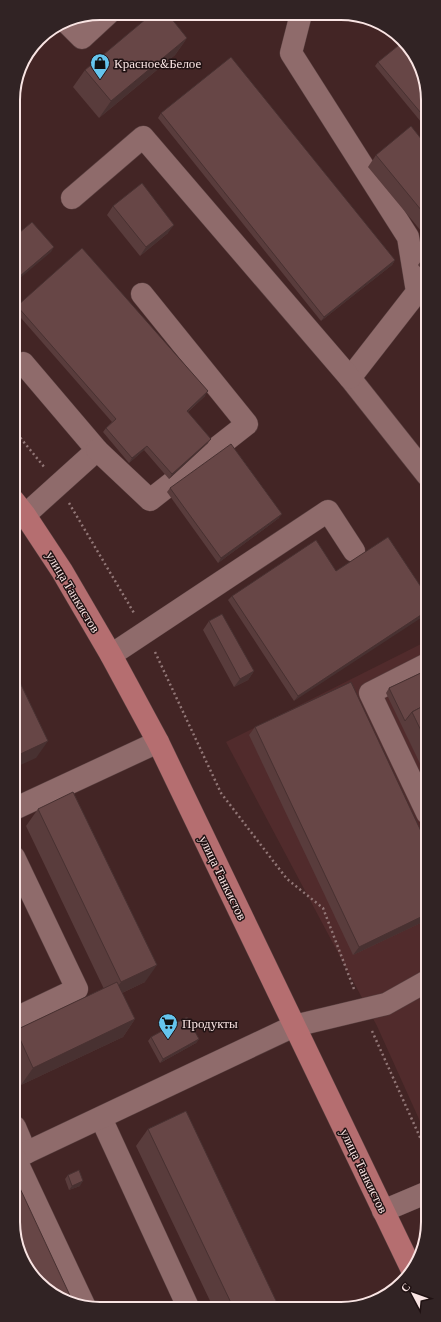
<svg xmlns="http://www.w3.org/2000/svg" width="441" height="1322" font-family="'Crimson Pro',serif">
	<style>
		.built { fill: #512b2c }
		.lines { fill: none; stroke-linecap: round; stroke-linejoin: round }
		.minor-casing { stroke: #5a4141; stroke-width: 23 }
		.major-casing { stroke: #5a4141; stroke-width: 23 }
		.path { stroke: #927777; stroke-width: 2.5; stroke-dasharray: 2 3; stroke-linecap: butt }
		.minor { stroke: #8f6b6b; stroke-width: 22 }
		.major { stroke: #b56e70; stroke-width: 22 }
		.wall { fill: #593c3c }
		.shaded-wall { fill: #483131 }
		.building { fill: #674646; stroke: #483131 }
		.labels { text-anchor: middle; dominant-baseline: central; stroke-width: 3; stroke-linejoin: round; paint-order: stroke }
		.poi-label { font-size: 13px; fill: #f9e4e3; stroke: #201213; text-anchor: start }
		.street-label { font-size: 13px; fill: #f9e4e3; stroke: #201213 }
		.rim { fill: none; stroke: #f9e4e3; stroke-width: 2 }
	</style>
	<rect width="100%" height="100%" fill="#432525"/>
	<polygon class="built" points="427,641 428,1139 377,1026 226,742"/>
	<g class="lines">
		<defs>
			<g id="minor">
				<polyline points="301,14 291,53 408,237 417,292 350,378 427,475"/>
				<polyline points="65,21 82,38 109,13"/>
				<polyline points="72,198 143,137 350,378"/>
				<polyline points="23,363 97,450 25,515"/>
				<polyline points="97,450 150,500 247,424 142,294"/>
				<polyline points="111,655 328,511 354,551"/>
				<polyline points="427,664 370,693 427,813"/>
				<polyline points="14,809 158,742"/>
				<polyline points="14,857 77,989 14,1019"/>
				<polyline points="101,1118 188,1307"/>
				<polyline points="15,1127 26,1153"/>
				<polyline points="15,1158 294,1026 386,1004 427,981"/>
				<polyline points="15,1158 85,1307"/>
				<polyline points="383,1211 428,1192"/>
			</g>
			<polyline id="major" points="14,501 25,515 62,571 111,655 158,742 411,1268"/>
		</defs>
		<use href="#minor" class="minor-casing"/>
		<use href="#major" class="major-casing"/>
		<g class="path">
			<polyline points="14,430 45,468"/>
			<polyline points="69,503 134,613"/>
			<polyline points="155,652 221,793 287,879 323,908 354,989"/>
			<polyline points="372,1031 428,1155"/>
		</g>
		<use href="#minor" class="minor"/>
		<use href="#major" class="major"/>
	</g>
	<g class="wall">
		<polygon points="187,38 175,55 99,118 73,87 85,70"/>
		<polygon points="378,62 426,83 426,128 375,66"/>
		<polygon points="161,113 395,260 392,265 321,321 158,118"/>
		<polygon points="426,145 426,237 368,167 376,155"/>
		<polygon points="113,206 168,233 140,256 107,215"/>
		<polygon points="427,255 427,275 418,265 424,257"/>
		<polygon points="17,306 205,396 188,412 208,443 169,479 144,450 129,463 103,432 106,428 112,422 14,310"/>
		<polygon points="170,488 279,518 218,563 167,492"/>
		<polygon points="336,571 427,596 294,701 228,600 232,596"/>
		<polygon points="209,621 254,671 248,680 234,687 203,630"/>
		<polygon points="427,670 427,778 386,693 389,688"/>
		<polygon points="255,727 427,920 353,955 249,735"/>
		<polygon points="38,809 145,982 122,993 135,1019 123,1037 21,1085 14,1071 14,1032 16,1030 104,989 26,826"/>
		<polygon points="151,1037 199,1039 196,1043 160,1063 148,1041"/>
		<polygon points="148,1129 279,1307 213,1307 136,1146"/>
		<polygon points="68,1175 80,1186 69,1190 65,1179"/>
	</g>
	<g class="shaded-wall">
		<polygon points="187,38 175,55 99,118 111,101"/>
		<polygon points="174,225 168,233 140,256 146,247"/>
		<polygon points="54,247 51,252 13,284 13,282"/>
		<polygon points="395,260 392,265 321,321 324,317"/>
		<polygon points="208,391 205,396 184,415 187,411"/>
		<polygon points="211,439 208,443 169,479 172,474"/>
		<polygon points="147,446 144,450 129,463 132,458"/>
		<polygon points="282,514 279,518 218,563 221,558"/>
		<polygon points="427,611 427,614 294,701 298,696"/>
		<polygon points="254,671 248,680 234,687 240,679"/>
		<polygon points="48,741 36,758 14,768 14,757"/>
		<polygon points="427,914 427,920 353,955 359,947"/>
		<polygon points="157,965 145,982 109,999 121,982"/>
		<polygon points="135,1019 123,1037 21,1085 33,1068"/>
		<polygon points="199,1039 196,1043 160,1063 163,1059"/>
		<polygon points="83,1181 80,1186 69,1190 72,1186"/>
	</g>
	<g class="building">
		<polygon points="153,13 167,13 187,38 111,101 85,70"/>
		<polygon points="404,41 426,83 426,119 378,62"/>
		<polygon points="231,57 395,260 324,317 161,113"/>
		<polygon points="411,126 426,145 426,216 376,155"/>
		<polygon points="142,183 174,225 146,247 113,206"/>
		<polygon points="32,222 54,247 13,282 13,238"/>
		<polygon points="82,248 208,391 187,411 211,439 172,474 147,446 132,458 106,428 116,419 17,306"/>
		<polygon points="231,444 282,514 221,558 170,488"/>
		<polygon points="388,537 427,596 427,611 298,696 232,596 316,540 336,571"/>
		<polygon points="222,614 254,671 240,679 209,621"/>
		<polygon points="14,670 48,741 14,757"/>
		<polygon points="427,670 427,704 412,712 405,721 389,688"/>
		<polygon points="351,682 427,844 427,914 359,947 255,727"/>
		<polygon points="427,704 427,743 412,712"/>
		<polygon points="73,792 157,965 121,982 38,809"/>
		<polygon points="117,982 135,1019 33,1068 16,1030"/>
		<polygon points="187,1017 199,1039 163,1059 151,1037"/>
		<polygon points="186,1111 279,1307 233,1307 148,1129"/>
		<polygon points="79,1170 83,1181 72,1186 68,1175"/>
		<polygon points="18,1184 73,1302 39,1284 15,1239 15,1185"/>
		<polygon points="316,1301 319,1307 303,1307"/>
	</g>
	<defs>
		<symbol id="shop-pin" viewBox="-11 -11 22 30"><path d="M0 17L-7.5 6A9.5 9.5 0 1 1 7.5 6Z" fill="#65c5ee" stroke="#201213"/><path d="M-5-2.5h2.3a2.7 3.5 0 0 1 5.4 0H5L5.5 6h-11ZM-1.5-2.5h3a1.5 2.3 0 0 0-3 0Z" fill="#111"/></symbol>
		<symbol id="supermarket-pin" viewBox="-11 -11 22 30"><path d="M0 17L-7.5 6A9.5 9.5 0 1 1 7.5 6Z" fill="#65c5ee" stroke="#201213"/><path d="M-6-5.5h2.5l.6 2H6L4.5 2H-2.5L-4.4-4H-6ZM-1.5 3.2a1.3 1.3 0 1 0 .1 0ZM3 3.2a1.3 1.3 0 1 0 .1 0Z" fill="#111"/></symbol>
	</defs>
	<g fill-rule="evenodd">
		<use href="#shop-pin" x="89" y="52" width="22" height="30"/>
		<use href="#supermarket-pin" x="157" y="1012" width="22" height="30"/>
	</g>
	<g class="labels">
		<g class="poi-label">
			<text x="114" y="63">Красное&amp;Белое</text>
			<text x="182" y="1023">Продукты</text>
		</g>
		<g class="street-label">
			<text transform="translate(73 592) rotate(59)">улица Танкистов</text>
			<text transform="translate(223 878) rotate(64)">улица Танкистов</text>
			<text transform="translate(364 1171) rotate(64)">улица Танкистов</text>
		</g>
	</g>
	<path d="M0 0H441V1322H0ZM100 20H341A80 80 0 0 1 421 100V1222A80 80 0 0 1 341 1302H100A80 80 0 0 1 20 1222V100A80 80 0 0 1 100 20Z" fill="#312324" fill-rule="evenodd"/>
	<path class="rim" d="M100 20H341A80 80 0 0 1 421 100V1222A80 80 0 0 1 341 1302H100A80 80 0 0 1 20 1222V100A80 80 0 0 1 100 20Z"/>
	<g transform="translate(413 1294) rotate(311)" stroke="#201213" stroke-width="3" paint-order="stroke">
	<path d="M0-3L7 15L0 10L-7 15Z" fill="#f9e4e3"/>
	<text y="-6" font-size="11" font-weight="bold" text-anchor="middle" fill="#f9e4e3">С</text>
	</g>
</svg>
